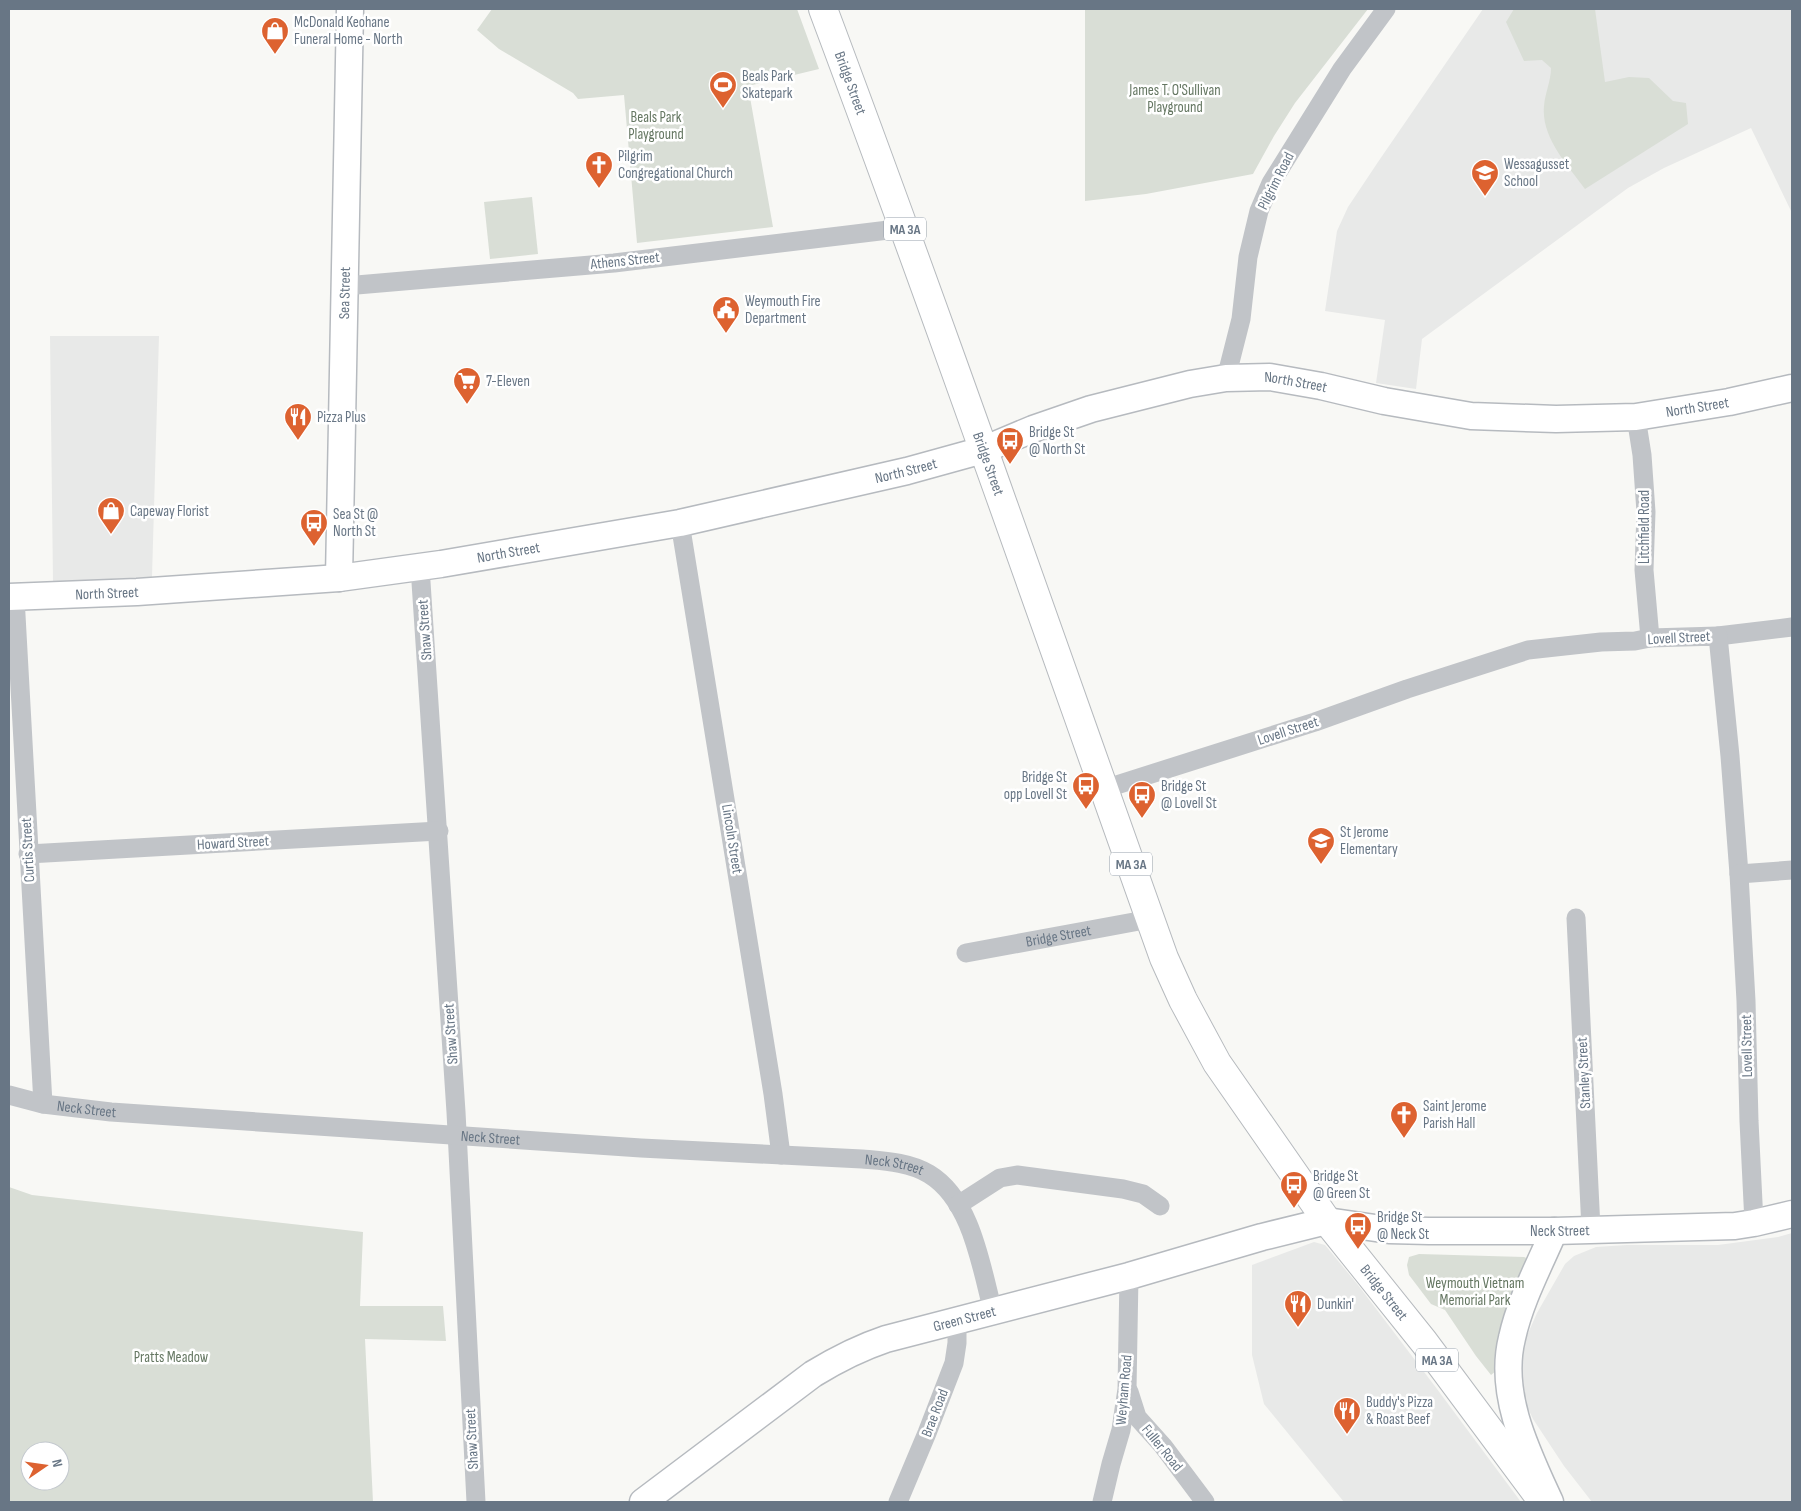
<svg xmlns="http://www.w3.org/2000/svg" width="1801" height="1511" font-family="'Sofia Sans Condensed',sans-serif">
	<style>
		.built { fill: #e8e9e8 }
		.green { fill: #d9ded6; fill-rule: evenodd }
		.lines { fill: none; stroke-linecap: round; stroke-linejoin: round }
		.secondary-casing { stroke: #b6babf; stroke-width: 29 }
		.primary-casing { stroke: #b6babe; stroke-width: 30 }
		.street { stroke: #c1c4c8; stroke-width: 19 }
		.secondary { stroke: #fff; stroke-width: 26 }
		.primary { stroke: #fff; stroke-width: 28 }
		.labels { text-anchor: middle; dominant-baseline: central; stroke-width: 5; stroke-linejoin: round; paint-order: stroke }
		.shield { fill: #fff; stroke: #959faa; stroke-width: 1 }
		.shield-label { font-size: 14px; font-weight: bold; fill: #687685 }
		.poi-label { font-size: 15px; fill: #687685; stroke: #fff; text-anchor: start }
		.street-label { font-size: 15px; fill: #687685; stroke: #fff }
		.park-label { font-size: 15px; fill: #657762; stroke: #fff }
	</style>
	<rect width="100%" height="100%" fill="#f8f8f5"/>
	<g class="built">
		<polygon points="1483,9 1792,9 1792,213 1751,128 1664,168 1628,188 1422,339 1416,389 1376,383 1385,320 1325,311 1337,231 1348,207 1378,162"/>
		<polygon points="50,336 159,336 152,577 53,582"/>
		<polygon points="1792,1233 1792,1502 1592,1502 1564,1466 1533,1419 1525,1402 1521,1382 1521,1364 1526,1338 1537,1313 1565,1264 1574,1256 1596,1247 1627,1245 1718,1245 1778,1237"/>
		<polygon points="1314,1242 1325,1245 1358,1285 1437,1389 1521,1502 1344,1502 1264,1404 1252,1355 1252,1265"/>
	</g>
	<g class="green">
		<polygon points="492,9 797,9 819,69 748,86 773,227 637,243 624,95 578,99 573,93 499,49 477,30"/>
		<polygon points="1085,9 1368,9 1295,103 1274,136 1253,174 1146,194 1085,201"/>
		<path d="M1514 9H1595L1605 82 1629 77 1649 78 1673 101 1686 103 1688 124 1585 189C1568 165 1541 138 1544 106 1545 93 1551 81 1551 68L1542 60 1524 61 1506 22Z"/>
		<polygon points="532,197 538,254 490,259 484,202"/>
		<path d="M9 1187 32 1195 363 1232 360 1306H443L446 1341 365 1339 373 1502H9ZM30 1451H60V1481H30Z"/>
		<polygon points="1419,1254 1524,1257 1529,1259 1496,1371 1491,1375 1476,1356 1445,1310 1431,1304 1409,1275 1407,1265 1409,1257"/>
	</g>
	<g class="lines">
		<defs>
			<g id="secondary">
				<path id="s3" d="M339 578 350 9"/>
				<path id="s4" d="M9 597 137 592 339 578 441 564 680 523 907 471 983 450 1033 429 1091 409 1190 384 1226 378 1270 377 1321 386 1384 401 1471 416 1556 419 1636 417 1729 402 1792 388"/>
				<path id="s5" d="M643 1502 813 1374C836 1360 859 1348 886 1339L1129 1276 1262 1237 1327 1221 1389 1230 1429 1231H1554L1735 1226 1754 1223 1792 1214"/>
				<path d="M1550 1502C1527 1452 1498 1394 1512 1338 1520 1301 1539 1266 1554 1231"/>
			</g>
			<g id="primary">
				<path id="s6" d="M823 9C941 324 1051 641 1164 958L1183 1000 1217 1063 1327 1221 1424 1342 1543 1502"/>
			</g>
		</defs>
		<use href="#secondary" class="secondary-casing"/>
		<use href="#primary" class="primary-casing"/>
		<g class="street">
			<polyline points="345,286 614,263 905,228"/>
			<polyline points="1226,378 1241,319 1248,257 1259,211 1271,183 1342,69 1386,9"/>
			<polyline points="1636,417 1642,455 1646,512 1644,570 1650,638"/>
			<polyline points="680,523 773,1094 781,1155"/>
			<polyline points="420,567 456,1112 476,1502"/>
			<polyline points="15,597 43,1104"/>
			<polyline points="1718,636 1792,627"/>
			<polyline points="1104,789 1315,722 1407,689 1528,650 1601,642 1635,641 1650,638 1718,636 1730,756 1739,874 1746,1001 1749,1121 1754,1223"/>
			<polyline points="28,854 439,831"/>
			<polyline points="1739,874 1792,870"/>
			<polyline points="1576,918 1591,1229"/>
			<path id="s1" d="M966 953 1150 919"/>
			<path id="s2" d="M9 1095 43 1104 111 1112 641 1148 862 1159C884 1161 909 1162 929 1174 972 1200 981 1267 993 1311"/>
			<polyline points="958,1205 1000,1178 1017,1175 1123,1189 1143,1194 1160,1206"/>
			<polyline points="1129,1392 1137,1417 1163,1446 1205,1502"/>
			<polyline points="898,1502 927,1433 954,1363 957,1343 957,1321"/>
			<polyline points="1102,1502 1111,1464 1121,1430 1127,1389 1129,1276"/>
		</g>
		<use href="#secondary" class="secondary"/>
		<use href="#primary" class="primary"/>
	</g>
	<defs>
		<symbol id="shop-pin" viewBox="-11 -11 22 30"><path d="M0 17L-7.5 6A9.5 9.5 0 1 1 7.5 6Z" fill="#dd6230" stroke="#fff"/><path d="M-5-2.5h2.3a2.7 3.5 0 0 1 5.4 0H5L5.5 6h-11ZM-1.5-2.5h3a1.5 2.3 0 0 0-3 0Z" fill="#fff"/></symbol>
		<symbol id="stadium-pin" viewBox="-11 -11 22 30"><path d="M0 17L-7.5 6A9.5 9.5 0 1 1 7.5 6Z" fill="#dd6230" stroke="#fff"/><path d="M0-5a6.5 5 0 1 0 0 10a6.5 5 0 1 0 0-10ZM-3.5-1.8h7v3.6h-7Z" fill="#fff"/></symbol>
		<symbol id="church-pin" viewBox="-11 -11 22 30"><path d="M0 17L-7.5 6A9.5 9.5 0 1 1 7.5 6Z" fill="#dd6230" stroke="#fff"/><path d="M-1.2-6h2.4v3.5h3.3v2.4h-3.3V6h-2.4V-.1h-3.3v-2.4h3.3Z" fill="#fff"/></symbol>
		<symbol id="school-pin" viewBox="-11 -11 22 30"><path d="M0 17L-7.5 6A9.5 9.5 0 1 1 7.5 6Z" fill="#dd6230" stroke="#fff"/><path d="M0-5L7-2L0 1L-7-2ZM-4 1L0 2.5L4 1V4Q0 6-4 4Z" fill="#fff"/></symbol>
		<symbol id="civic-pin" viewBox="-11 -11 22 30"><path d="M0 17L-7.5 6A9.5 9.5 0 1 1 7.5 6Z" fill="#dd6230" stroke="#fff"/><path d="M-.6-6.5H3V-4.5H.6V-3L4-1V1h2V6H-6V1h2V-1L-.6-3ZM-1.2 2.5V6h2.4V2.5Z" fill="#fff"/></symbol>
		<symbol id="supermarket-pin" viewBox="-11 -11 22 30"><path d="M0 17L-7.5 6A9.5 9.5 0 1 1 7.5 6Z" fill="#dd6230" stroke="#fff"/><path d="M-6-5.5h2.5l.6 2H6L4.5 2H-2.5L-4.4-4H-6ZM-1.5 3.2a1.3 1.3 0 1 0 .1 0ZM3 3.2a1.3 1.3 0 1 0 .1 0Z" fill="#fff"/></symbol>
		<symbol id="restaurant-pin" viewBox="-11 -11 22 30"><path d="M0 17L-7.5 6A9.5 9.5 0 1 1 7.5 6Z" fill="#dd6230" stroke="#fff"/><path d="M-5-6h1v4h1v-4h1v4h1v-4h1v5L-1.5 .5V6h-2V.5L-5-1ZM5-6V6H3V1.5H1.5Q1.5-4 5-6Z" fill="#fff"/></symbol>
		<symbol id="bus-pin" viewBox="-11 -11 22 30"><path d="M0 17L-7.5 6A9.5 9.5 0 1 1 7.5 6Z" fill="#dd6230" stroke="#fff"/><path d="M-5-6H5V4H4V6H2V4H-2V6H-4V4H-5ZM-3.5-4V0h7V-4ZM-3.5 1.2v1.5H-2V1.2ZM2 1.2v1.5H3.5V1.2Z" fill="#fff"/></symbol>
	</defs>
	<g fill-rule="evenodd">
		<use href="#shop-pin" x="259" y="15" width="32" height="43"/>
		<use href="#stadium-pin" x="707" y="69" width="32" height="43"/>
		<use href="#church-pin" x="583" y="149" width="32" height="43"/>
		<use href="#school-pin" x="1469" y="157" width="32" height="43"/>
		<use href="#civic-pin" x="710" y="294" width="32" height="43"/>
		<use href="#supermarket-pin" x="451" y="365" width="32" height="43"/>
		<use href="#restaurant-pin" x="282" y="401" width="32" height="43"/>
		<use href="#bus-pin" x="994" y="425" width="32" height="43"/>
		<use href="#shop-pin" x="95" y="495" width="32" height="43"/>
		<use href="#bus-pin" x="298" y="507" width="32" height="43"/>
		<use href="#bus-pin" x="1070" y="770" width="32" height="43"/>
		<use href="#bus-pin" x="1126" y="779" width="32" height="43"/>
		<use href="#school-pin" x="1305" y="825" width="32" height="43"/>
		<use href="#church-pin" x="1388" y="1099" width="32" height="43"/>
		<use href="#bus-pin" x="1278" y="1169" width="32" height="43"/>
		<use href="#bus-pin" x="1342" y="1210" width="32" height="43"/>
		<use href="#restaurant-pin" x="1282" y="1288" width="32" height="43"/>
		<use href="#restaurant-pin" x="1331" y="1395" width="32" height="43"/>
	</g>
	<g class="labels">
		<g class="shield">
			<rect x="884" y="217.5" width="42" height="23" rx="4"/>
			<rect x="1110" y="852.5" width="42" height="23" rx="4"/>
			<rect x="1416" y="1348.5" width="42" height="23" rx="4"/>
		</g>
		<g class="shield-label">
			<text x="905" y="229">MA 3A</text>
			<text x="1131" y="864">MA 3A</text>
			<text x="1437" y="1360">MA 3A</text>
		</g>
		<g class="poi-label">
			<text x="294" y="22">McDonald Keohane<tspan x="294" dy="17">Funeral Home - North</tspan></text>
			<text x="742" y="76">Beals Park<tspan x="742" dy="17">Skatepark</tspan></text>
			<text x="618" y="156">Pilgrim<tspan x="618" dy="17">Congregational Church</tspan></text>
			<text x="1504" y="164">Wessagusset<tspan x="1504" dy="17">School</tspan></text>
			<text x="745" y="301">Weymouth Fire<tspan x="745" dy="17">Department</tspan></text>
			<text x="486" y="381">7-Eleven</text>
			<text x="317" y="417">Pizza Plus</text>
			<text x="1029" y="432">Bridge St<tspan x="1029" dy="17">@ North St</tspan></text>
			<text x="130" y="511">Capeway Florist</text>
			<text x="333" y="514">Sea St @<tspan x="333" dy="17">North St</tspan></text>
			<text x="1067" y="777" text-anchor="end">Bridge St<tspan x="1067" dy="17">opp Lovell St</tspan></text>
			<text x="1161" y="786">Bridge St<tspan x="1161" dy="17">@ Lovell St</tspan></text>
			<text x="1340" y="832">St Jerome<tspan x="1340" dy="17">Elementary</tspan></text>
			<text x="1423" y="1106">Saint Jerome<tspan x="1423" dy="17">Parish Hall</tspan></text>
			<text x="1313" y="1176">Bridge St<tspan x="1313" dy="17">@ Green St</tspan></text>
			<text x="1377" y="1217">Bridge St<tspan x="1377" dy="17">@ Neck St</tspan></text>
			<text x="1317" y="1304">Dunkin'</text>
			<text x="1366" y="1402">Buddy's Pizza<tspan x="1366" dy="17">&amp; Roast Beef</tspan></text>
		</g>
		<g class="street-label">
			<text stroke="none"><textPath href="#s6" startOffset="79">Bridge Street</textPath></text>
			<text transform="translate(1276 181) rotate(-63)">Pilgrim Road</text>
			<text transform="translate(625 261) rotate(-6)">Athens Street</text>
			<text stroke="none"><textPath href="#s3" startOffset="285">Sea Street</textPath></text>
			<text stroke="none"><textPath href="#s4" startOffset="1312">North Street</textPath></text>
			<text stroke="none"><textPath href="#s4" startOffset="1718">North Street</textPath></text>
			<text stroke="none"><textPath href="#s6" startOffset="484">Bridge Street</textPath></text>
			<text stroke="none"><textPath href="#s4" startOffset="908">North Street</textPath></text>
			<text transform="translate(1644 527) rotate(-90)">Litchfield Road</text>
			<text stroke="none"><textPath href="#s4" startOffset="502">North Street</textPath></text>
			<text stroke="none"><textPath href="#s4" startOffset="98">North Street</textPath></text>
			<text transform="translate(425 630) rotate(-94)">Shaw Street</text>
			<text transform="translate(1679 638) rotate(-3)">Lovell Street</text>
			<text transform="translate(1288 731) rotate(-18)">Lovell Street</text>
			<text transform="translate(732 839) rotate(81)">Lincoln Street</text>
			<text transform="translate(233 843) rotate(-3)">Howard Street</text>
			<text transform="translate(28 850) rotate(-93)">Curtis Street</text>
			<text stroke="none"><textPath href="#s1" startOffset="94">Bridge Street</textPath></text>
			<text transform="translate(451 1034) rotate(-94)">Shaw Street</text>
			<text transform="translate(1747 1046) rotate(-91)">Lovell Street</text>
			<text transform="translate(1584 1073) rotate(-93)">Stanley Street</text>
			<text stroke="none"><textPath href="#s2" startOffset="79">Neck Street</textPath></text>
			<text stroke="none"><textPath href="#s2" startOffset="484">Neck Street</textPath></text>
			<text stroke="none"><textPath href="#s2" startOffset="889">Neck Street</textPath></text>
			<text stroke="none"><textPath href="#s5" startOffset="984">Neck Street</textPath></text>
			<text stroke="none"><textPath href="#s6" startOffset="1410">Bridge Street</textPath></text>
			<text stroke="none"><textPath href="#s5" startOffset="375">Green Street</textPath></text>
			<text transform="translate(1124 1390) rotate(-85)">Weyham Road</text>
			<text transform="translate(935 1413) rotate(-69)">Brae Road</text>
			<text transform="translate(472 1439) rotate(-93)">Shaw Street</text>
			<text transform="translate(1162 1448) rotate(51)">Fuller Road</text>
		</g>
		<g class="park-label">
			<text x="1175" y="90">James T. O'Sullivan<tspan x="1175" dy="17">Playground</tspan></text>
			<text x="656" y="117">Beals Park<tspan x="656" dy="17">Playground</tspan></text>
			<text x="1475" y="1283">Weymouth Vietnam<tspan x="1475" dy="17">Memorial Park</tspan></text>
			<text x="171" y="1357">Pratts Meadow</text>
		</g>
	</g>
	<rect width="1801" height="1511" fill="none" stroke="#687685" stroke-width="20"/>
	<g transform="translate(45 1466) rotate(77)"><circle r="24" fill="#ffffff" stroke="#c3c8ce"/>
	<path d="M0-4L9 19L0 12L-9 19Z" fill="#dd6230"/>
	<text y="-8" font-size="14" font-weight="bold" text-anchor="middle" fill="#687685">N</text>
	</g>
</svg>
